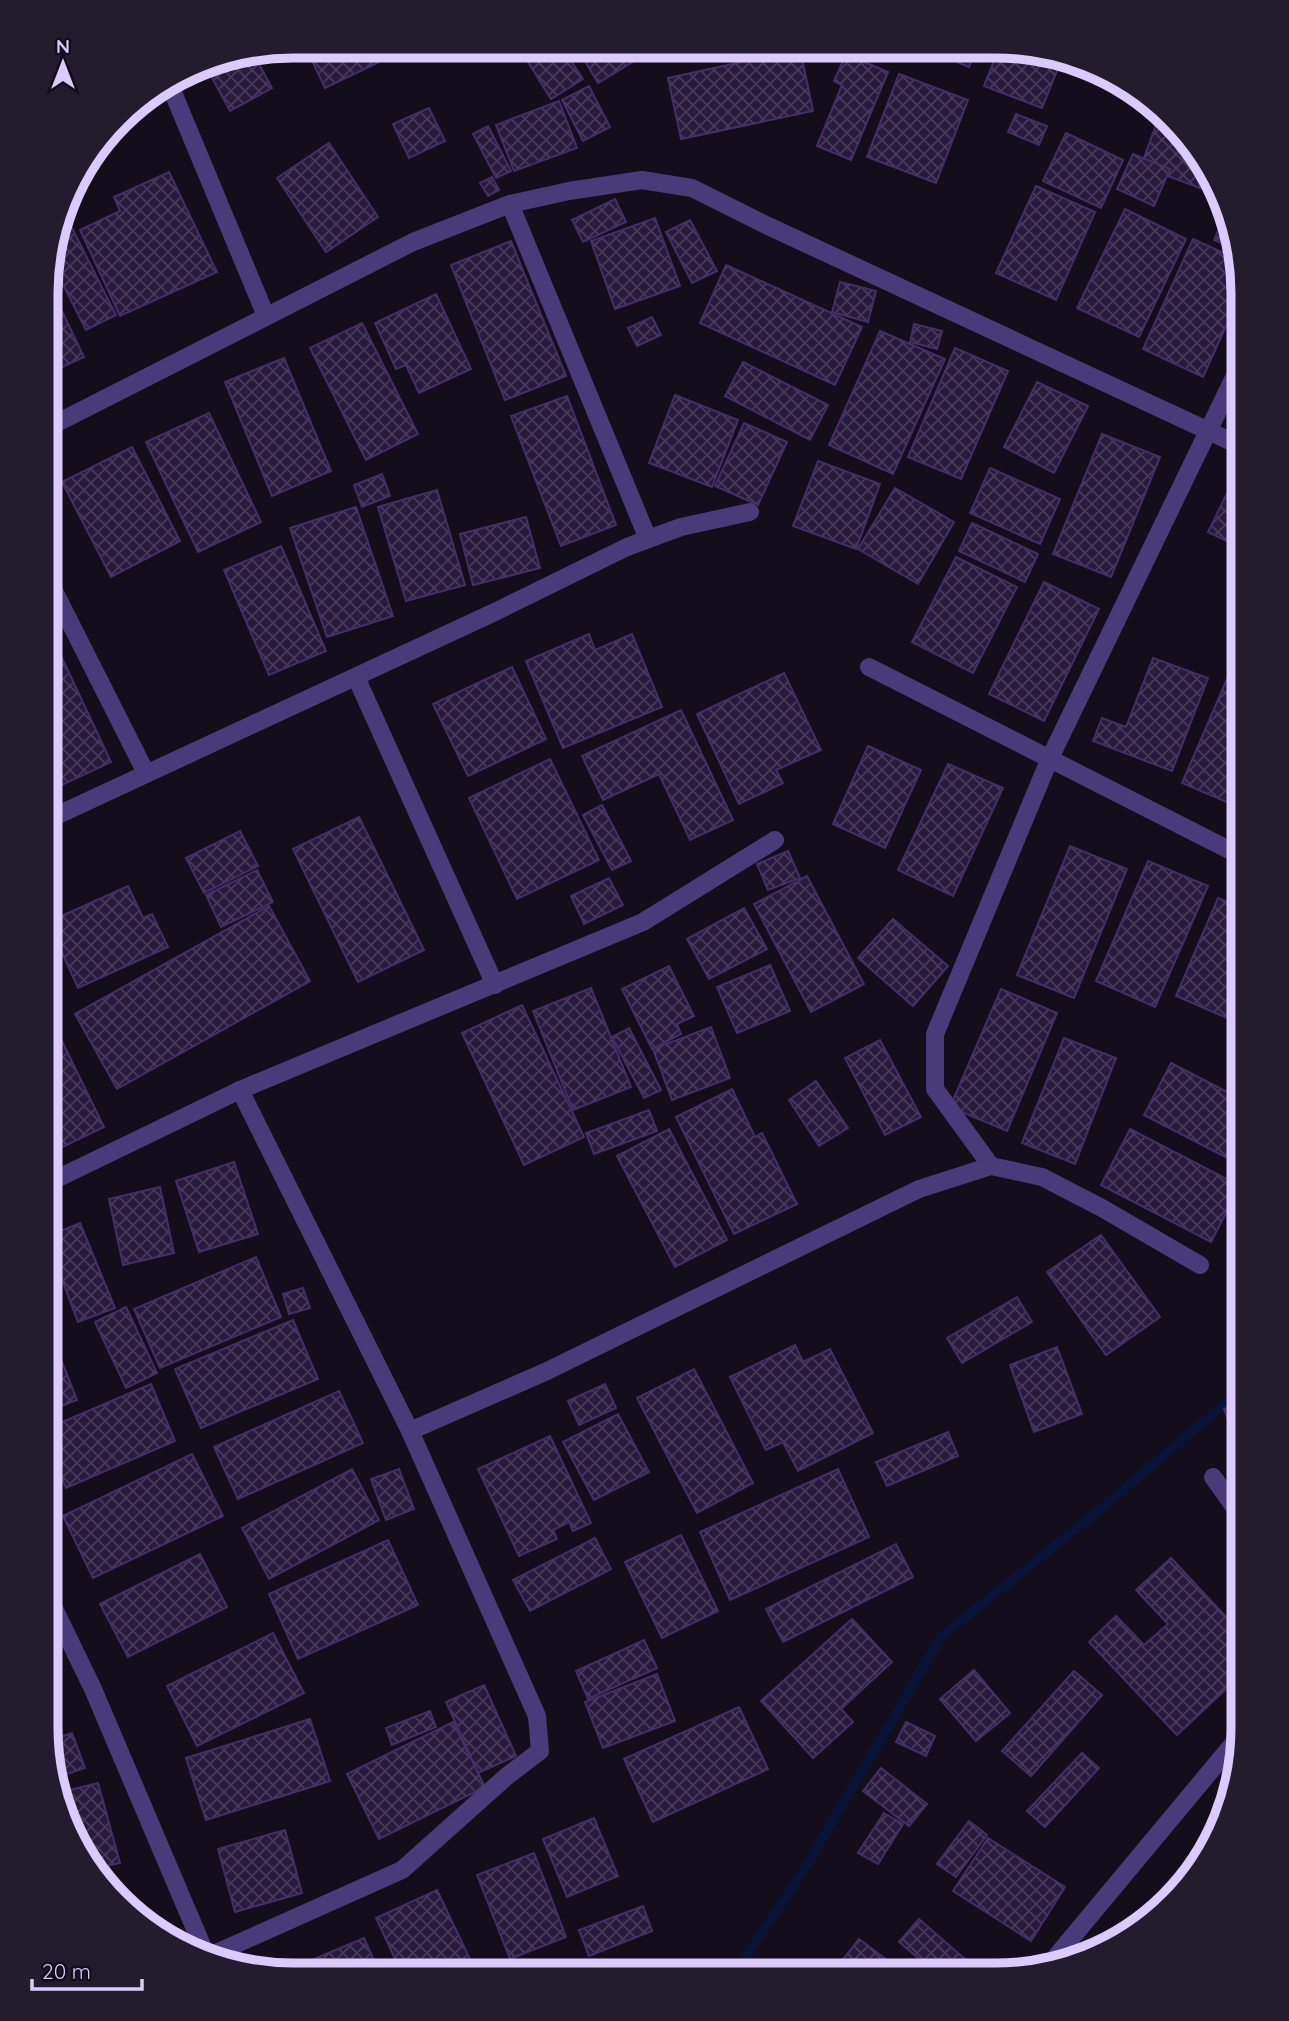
<svg xmlns="http://www.w3.org/2000/svg" width="1289" height="2021" font-family="Quicksand,sans-serif">
	<style>
		.lines { fill: none; stroke-linecap: round; stroke-linejoin: round }
		.stream { stroke: #0b1337; stroke-width: 10 }
		.building { fill: url(#building-cross-hatch); stroke: #442e67; stroke-width: 2 }
		.minor { stroke: #493b79; stroke-width: 18 }
		.rim { fill: none; stroke: #dacbfc; stroke-width: 9 }
	</style>
	<defs>
		<pattern id="building-cross-hatch" width="8" height="8" patternUnits="userSpaceOnUse" patternTransform="scale(1.75)"><rect width="8" height="8" fill="#281a3c"/><path d="M0 0l8 8M0 8l8-8" fill="none" stroke="#473a59"/></pattern>
	</defs>
	<rect width="100%" height="100%" fill="#130d1c"/>
	<g class="lines">
		<polyline class="stream" points="733,1975 804,1870 941,1637 1109,1502 1243,1388"/>
	</g>
	<g class="building">
		<polygon points="305,46 390,46 394,55 325,88"/>
		<polygon points="518,46 561,46 583,79 551,99"/>
		<polygon points="576,46 646,47 649,52 598,83"/>
		<polygon points="920,47 977,48 969,67"/>
		<polygon points="999,48 1029,48 1061,61 1042,108 984,86"/>
		<polygon points="800,49 813,111 681,139 668,78"/>
		<polygon points="253,53 272,88 230,111 204,63"/>
		<polygon points="846,54 888,72 851,160 817,146 842,85 834,81"/>
		<polygon points="899,74 968,100 936,183 867,157"/>
		<polygon points="589,86 610,127 583,141 562,100"/>
		<polygon points="559,101 577,148 514,171 496,125"/>
		<polygon points="429,108 445,141 409,158 393,124"/>
		<polygon points="1016,114 1047,126 1039,145 1008,132"/>
		<polygon points="1160,114 1224,197 1141,166"/>
		<polygon points="488,126 511,171 496,178 473,134"/>
		<polygon points="1066,133 1123,160 1101,208 1043,181"/>
		<polygon points="329,143 378,217 326,252 277,178"/>
		<polygon points="1133,154 1170,169 1154,206 1117,189"/>
		<polygon points="169,172 217,272 120,316 80,230 120,211 114,197"/>
		<polygon points="492,177 499,190 488,196 480,183"/>
		<polygon points="1036,186 1095,212 1056,300 996,273"/>
		<polygon points="615,199 626,222 583,242 572,220"/>
		<polygon points="1125,209 1186,239 1139,337 1077,308"/>
		<polygon points="655,218 680,286 615,309 591,241"/>
		<polygon points="1224,218 1229,221 1235,249 1214,240"/>
		<polygon points="690,220 717,271 692,283 666,232"/>
		<polygon points="69,222 116,315 86,330 49,257 58,228"/>
		<polygon points="1193,239 1237,259 1243,289 1203,377 1143,349"/>
		<polygon points="511,241 566,376 505,400 451,265"/>
		<polygon points="726,265 862,327 835,385 700,323"/>
		<polygon points="48,282 84,357 47,374"/>
		<polygon points="840,282 876,291 868,322 832,312"/>
		<polygon points="436,294 471,369 419,393 406,365 396,369 375,323"/>
		<polygon points="652,317 661,335 637,346 628,328"/>
		<polygon points="362,323 418,434 366,460 310,348"/>
		<polygon points="914,324 942,331 937,349 910,342"/>
		<polygon points="880,331 945,359 893,474 829,445"/>
		<polygon points="955,348 1008,371 961,479 908,457"/>
		<polygon points="284,358 331,471 272,496 225,382"/>
		<polygon points="743,362 828,405 810,440 725,396"/>
		<polygon points="1037,382 1088,406 1054,473 1004,447"/>
		<polygon points="675,395 738,420 712,487 649,463"/>
		<polygon points="567,396 616,525 561,546 511,416"/>
		<polygon points="209,413 261,522 198,552 146,442"/>
		<polygon points="744,423 787,442 758,505 715,486"/>
		<polygon points="1102,434 1160,457 1111,577 1053,554"/>
		<polygon points="132,447 180,541 111,577 62,482"/>
		<polygon points="818,461 880,484 856,549 793,526"/>
		<polygon points="990,468 1060,499 1040,544 970,513"/>
		<polygon points="382,474 390,496 362,507 354,485"/>
		<polygon points="1234,479 1243,483 1243,549 1208,532"/>
		<polygon points="895,488 954,522 918,584 858,549"/>
		<polygon points="437,490 465,585 406,601 378,507"/>
		<polygon points="356,507 393,616 327,637 290,528"/>
		<polygon points="526,517 540,568 473,585 460,534"/>
		<polygon points="972,523 1038,554 1025,582 959,551"/>
		<polygon points="281,546 326,651 269,675 224,570"/>
		<polygon points="956,557 1017,587 973,673 912,642"/>
		<polygon points="1044,582 1099,609 1044,721 989,694"/>
		<polygon points="47,626 111,762 47,792"/>
		<polygon points="589,634 595,650 632,634 662,707 563,748 526,661"/>
		<polygon points="1153,658 1208,678 1172,771 1093,741 1102,718 1126,727"/>
		<polygon points="1233,665 1243,669 1243,809 1182,783"/>
		<polygon points="512,667 546,739 468,776 433,704"/>
		<polygon points="784,673 821,750 776,770 783,783 739,804 697,714"/>
		<polygon points="681,710 733,820 690,840 659,774 603,800 582,756"/>
		<polygon points="868,746 921,770 885,848 833,824"/>
		<polygon points="550,759 599,860 517,899 469,798"/>
		<polygon points="948,764 1003,788 953,896 898,870"/>
		<polygon points="602,805 631,861 612,870 583,815"/>
		<polygon points="359,817 424,950 358,982 293,849"/>
		<polygon points="240,831 258,866 204,893 186,858"/>
		<polygon points="1070,846 1127,869 1074,998 1017,975"/>
		<polygon points="788,851 800,878 768,890 757,864"/>
		<polygon points="1148,861 1208,886 1155,1007 1096,981"/>
		<polygon points="257,870 273,902 221,927 206,895"/>
		<polygon points="807,876 864,984 811,1012 754,904"/>
		<polygon points="609,878 623,905 584,924 571,896"/>
		<polygon points="128,886 143,918 152,914 168,947 78,988 48,922"/>
		<polygon points="1218,898 1243,909 1243,999 1234,1021 1176,996"/>
		<polygon points="269,906 310,981 117,1089 75,1014"/>
		<polygon points="744,908 767,949 709,979 687,939"/>
		<polygon points="893,919 948,966 913,1006 858,958"/>
		<polygon points="770,965 790,1011 737,1033 717,987"/>
		<polygon points="669,966 694,1016 677,1024 681,1034 652,1049 622,989"/>
		<polygon points="591,988 631,1087 573,1110 533,1011"/>
		<polygon points="1001,989 1057,1013 1007,1131 950,1107"/>
		<polygon points="522,1005 584,1137 524,1165 462,1033"/>
		<polygon points="711,1027 730,1078 672,1100 653,1049"/>
		<polygon points="629,1028 661,1090 644,1098 612,1037"/>
		<polygon points="57,1031 104,1127 46,1155 46,1036"/>
		<polygon points="1064,1038 1116,1058 1075,1164 1022,1143"/>
		<polygon points="880,1040 921,1117 885,1135 845,1058"/>
		<polygon points="1171,1063 1243,1100 1243,1166 1144,1115"/>
		<polygon points="816,1081 848,1128 819,1146 789,1100"/>
		<polygon points="732,1089 755,1137 762,1133 797,1204 734,1234 676,1117"/>
		<polygon points="649,1110 657,1131 594,1154 586,1133"/>
		<polygon points="669,1129 727,1240 675,1267 617,1156"/>
		<polygon points="1130,1129 1240,1186 1211,1242 1101,1185"/>
		<polygon points="234,1162 258,1234 199,1252 176,1181"/>
		<polygon points="160,1187 174,1253 123,1265 109,1199"/>
		<polygon points="80,1223 115,1308 78,1322 46,1237"/>
		<polygon points="1101,1235 1160,1317 1106,1355 1047,1272"/>
		<polygon points="256,1257 281,1317 160,1368 134,1309"/>
		<polygon points="303,1288 310,1308 289,1314 283,1294"/>
		<polygon points="1017,1297 1032,1322 962,1363 947,1338"/>
		<polygon points="126,1307 157,1373 126,1388 95,1322"/>
		<polygon points="293,1320 318,1379 201,1428 175,1369"/>
		<polygon points="46,1321 77,1400 46,1412"/>
		<polygon points="795,1345 803,1362 830,1349 873,1433 798,1471 783,1442 766,1450 730,1377"/>
		<polygon points="1057,1347 1082,1414 1034,1432 1010,1365"/>
		<polygon points="694,1369 753,1483 697,1513 637,1398"/>
		<polygon points="151,1384 175,1441 66,1488 46,1441 46,1429"/>
		<polygon points="605,1384 616,1408 579,1425 568,1401"/>
		<polygon points="339,1391 363,1443 238,1499 214,1447"/>
		<polygon points="1243,1403 1243,1422 1230,1426 1224,1409"/>
		<polygon points="618,1414 649,1472 594,1500 563,1442"/>
		<polygon points="948,1432 958,1456 887,1486 876,1462"/>
		<polygon points="550,1436 591,1523 573,1531 569,1522 553,1530 557,1539 519,1556 478,1469"/>
		<polygon points="192,1454 223,1516 93,1578 63,1516"/>
		<polygon points="352,1469 379,1520 269,1579 242,1528"/>
		<polygon points="399,1469 414,1509 386,1520 371,1479"/>
		<polygon points="838,1469 869,1537 730,1600 700,1532"/>
		<polygon points="681,1535 718,1611 662,1638 625,1562"/>
		<polygon points="595,1538 611,1569 530,1611 513,1580"/>
		<polygon points="388,1540 418,1605 298,1659 269,1594"/>
		<polygon points="896,1544 913,1577 783,1642 766,1609"/>
		<polygon points="200,1554 227,1607 128,1657 100,1604"/>
		<polygon points="1171,1558 1243,1635 1243,1673 1177,1735 1089,1642 1116,1616 1144,1645 1168,1624 1136,1590"/>
		<polygon points="852,1619 892,1662 841,1709 853,1722 813,1758 761,1701"/>
		<polygon points="273,1633 304,1693 197,1746 167,1686"/>
		<polygon points="644,1640 657,1668 588,1699 576,1671"/>
		<polygon points="974,1670 1010,1713 976,1741 940,1699"/>
		<polygon points="1074,1671 1102,1695 1031,1776 1002,1751"/>
		<polygon points="657,1674 675,1721 603,1748 585,1702"/>
		<polygon points="484,1685 516,1756 478,1773 446,1702"/>
		<polygon points="739,1707 768,1769 653,1822 624,1759"/>
		<polygon points="430,1711 436,1727 392,1745 386,1728"/>
		<polygon points="310,1719 330,1781 206,1820 186,1758"/>
		<polygon points="453,1722 485,1787 379,1839 347,1774"/>
		<polygon points="906,1722 935,1736 926,1756 896,1742"/>
		<polygon points="72,1733 85,1768 55,1778 48,1741"/>
		<polygon points="1082,1753 1099,1768 1045,1827 1027,1811"/>
		<polygon points="881,1768 927,1804 909,1826 863,1791"/>
		<polygon points="98,1783 120,1863 99,1868 64,1823 58,1793"/>
		<polygon points="884,1813 903,1824 878,1864 858,1853"/>
		<polygon points="594,1818 618,1876 567,1897 543,1839"/>
		<polygon points="969,1821 987,1835 956,1877 937,1864"/>
		<polygon points="285,1830 302,1893 235,1912 218,1849"/>
		<polygon points="988,1838 1065,1887 1031,1941 953,1891"/>
		<polygon points="534,1853 566,1937 510,1959 477,1875"/>
		<polygon points="1186,1868 1194,1874 1157,1914 1150,1908"/>
		<polygon points="437,1890 477,1974 402,1974 376,1918"/>
		<polygon points="643,1906 652,1931 589,1956 579,1930"/>
		<polygon points="919,1919 974,1967 966,1975 938,1975 899,1942"/>
		<polygon points="364,1938 380,1974 307,1974 302,1964"/>
		<polygon points="859,1939 907,1975 831,1975"/>
		<polygon points="289,1961 294,1974 259,1973"/>
	</g>
	<g class="lines">
		<g class="minor">
			<polyline points="169,83 266,316"/>
			<polyline points="510,204 648,539"/>
			<polyline points="47,428 413,242 510,204 569,191 642,180 692,188 766,225 1243,447"/>
			<polyline points="47,577 146,773"/>
			<polyline points="869,667 1243,857"/>
			<polyline points="356,677 495,985"/>
			<polyline points="47,820 497,611 627,547 681,527 750,512"/>
			<polyline points="991,1166 935,1089 935,1034 1050,758 1243,359"/>
			<polyline points="46,1184 240,1090 643,922 775,840"/>
			<polyline points="410,1431 545,1372 919,1189 991,1166 1042,1177 1102,1208 1200,1265"/>
			<polyline points="1213,1477 1243,1519"/>
			<polyline points="46,1592 93,1689 204,1950"/>
			<polyline points="214,1954 402,1870 507,1776 540,1751 537,1716 410,1431 240,1090"/>
			<polyline points="1049,1965 1243,1732"/>
		</g>
	</g>
	<path d="M0 0H1289V2021H0ZM293 58H996A235 235 0 0 1 1231 293V1728A235 235 0 0 1 996 1963H293A235 235 0 0 1 58 1728V293A235 235 0 0 1 293 58Z" fill="#231c2e" fill-rule="evenodd"/>
	<path class="rim" d="M293 58H996A235 235 0 0 1 1231 293V1728A235 235 0 0 1 996 1963H293A235 235 0 0 1 58 1728V293A235 235 0 0 1 293 58Z"/>
	<g transform="translate(63 63)" stroke="#130d1c" stroke-width="5" paint-order="stroke">
	<path d="M0-5L12 26L0 18L-12 26Z" fill="#dacbfc"/>
	<text y="-10" font-size="19" font-weight="bold" text-anchor="middle" fill="#dacbfc">N</text>
	</g>
	<path d="M32 1979v10h110v-10" fill="none" stroke="#dacbfc" stroke-width="3.5"/>
	<text x="42" y="1979" font-size="21" fill="#dacbfc" stroke="#130d1c" stroke-width="5" paint-order="stroke">20 m</text>
</svg>
